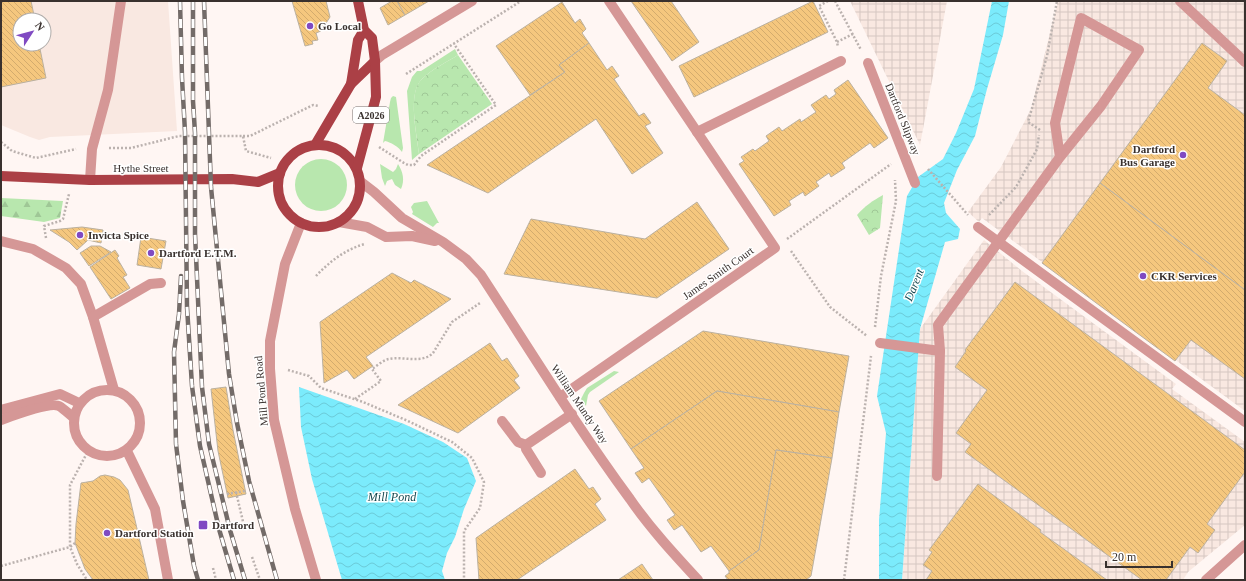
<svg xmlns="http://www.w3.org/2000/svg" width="1246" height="581" font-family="Georgia,serif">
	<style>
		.built { fill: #f9e8e1; fill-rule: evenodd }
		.industrial { fill: url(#industrial-grid) }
		.green { fill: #b8e7ae }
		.forest { fill: url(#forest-firs) }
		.park { fill: url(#park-crowns) }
		.water { fill: url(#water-waves) }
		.building { fill: url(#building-back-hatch); stroke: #bbb1a0 }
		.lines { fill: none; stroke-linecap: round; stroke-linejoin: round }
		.path { stroke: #bbb2af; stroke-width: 2.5; stroke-dasharray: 2 2; stroke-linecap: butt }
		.minor { stroke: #d59796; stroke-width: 10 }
		.major { stroke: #ab4046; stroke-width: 10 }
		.rail-casing { stroke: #736b68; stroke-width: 4.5 }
		.rail { stroke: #fff; stroke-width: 3; stroke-dasharray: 9; stroke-linecap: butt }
		.poi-dot { fill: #804ac2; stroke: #fff; stroke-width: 1.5 }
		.labels { text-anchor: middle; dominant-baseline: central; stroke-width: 3; stroke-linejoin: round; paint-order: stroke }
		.shield { fill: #fff; stroke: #746f6d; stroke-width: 1 }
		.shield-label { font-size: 10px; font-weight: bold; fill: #39312e }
		.poi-label { font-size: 11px; font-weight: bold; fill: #39312e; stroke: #fff; text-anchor: start }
		.street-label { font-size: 11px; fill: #39312e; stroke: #fff }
		.water-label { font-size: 12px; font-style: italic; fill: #174a51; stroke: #fff }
	</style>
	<defs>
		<pattern id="industrial-grid" width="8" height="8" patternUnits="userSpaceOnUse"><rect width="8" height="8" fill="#f9e8e1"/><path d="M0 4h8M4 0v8" fill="none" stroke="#d6c7c1"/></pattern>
		<pattern id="forest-firs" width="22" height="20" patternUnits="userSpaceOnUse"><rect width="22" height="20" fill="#b8e7ae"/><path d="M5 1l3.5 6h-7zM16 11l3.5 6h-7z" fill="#9fc796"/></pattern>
		<pattern id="park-crowns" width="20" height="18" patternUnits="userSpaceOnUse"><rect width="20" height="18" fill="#b8e7ae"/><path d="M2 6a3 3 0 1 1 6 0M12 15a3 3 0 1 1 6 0" fill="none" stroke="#9fc796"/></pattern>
		<pattern id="water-waves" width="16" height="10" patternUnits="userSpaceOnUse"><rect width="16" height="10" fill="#7bebfc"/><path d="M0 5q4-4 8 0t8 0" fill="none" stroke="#6bcad8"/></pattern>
		<pattern id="building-back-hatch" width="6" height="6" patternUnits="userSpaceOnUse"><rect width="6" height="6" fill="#f5c77e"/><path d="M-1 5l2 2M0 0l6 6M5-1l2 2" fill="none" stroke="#d3ab6d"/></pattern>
	</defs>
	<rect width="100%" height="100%" fill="#fff6f3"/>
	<path class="built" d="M1 1H168L177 131 50 137 39 140 30 137 1 125ZM20 20H44V44H20Z"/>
	<g class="industrial">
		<polygon points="850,1 947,1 920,145"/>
		<polygon points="1058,1 1245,1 1245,411 982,218 979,222 968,212 1001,167 1031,109"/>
		<polygon points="984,240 1022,271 1176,384 1172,389 1245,442 1245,525 1188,572 1183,580 902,580 920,329"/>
	</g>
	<g class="green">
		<path d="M455 49 458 55C447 62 432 69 422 79 407 93 417 135 419 154L412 160 407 91 412 77 417 71H421Z"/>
		<path d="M393 96 396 97 403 148 402 152C399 147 390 142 385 141L383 143 390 102 391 98Z"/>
		<circle cx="321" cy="185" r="26"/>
		<path d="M380 164 393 172 396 169 398 164C403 172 405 180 401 189L395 185 392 179 387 181 385 186 382 178Z"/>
		<polygon points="427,201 439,223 437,223 433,227 412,214 413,212 411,207 414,203"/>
		<polygon points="614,371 619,372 590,392 588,395 586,406 581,399 584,393 587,388"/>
	</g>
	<polygon class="forest" points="1,198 63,201 60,218 44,222 1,216"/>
	<g class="park">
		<path d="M458 55 492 104 419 154C417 135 407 92 422 79 432 69 447 62 458 55Z"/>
		<path d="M883 195 880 228 869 235 857 215C865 206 872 201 883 195Z"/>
	</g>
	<g class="water">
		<polygon points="992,1 1009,1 1003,35 987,89 975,136 957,170 944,203 946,213 960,229 958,239 945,242 920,329 902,580 879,580 879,520 886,433 877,396 907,196 918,177 943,159 956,133 974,89"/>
		<polygon points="299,387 404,424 443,442 467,458 476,481 464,509 455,537 447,553 442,571 445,580 342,580 312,479 301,427"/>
	</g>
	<g class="building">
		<polygon points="1,1 31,1 35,20 20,20 20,44 39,44 46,78 1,87"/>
		<polygon points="292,1 326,1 330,17 321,31 316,33 318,40 312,41 313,44 305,46"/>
		<polygon points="392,1 397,1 405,15 388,25 380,8"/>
		<polygon points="397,1 429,1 405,15"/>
		<polygon points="631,1 671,1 699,42 672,61"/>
		<polygon points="813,1 828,32 694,97 679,66"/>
		<polygon points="562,2 575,23 580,19 586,29 582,33 589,43 559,65 565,72 530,95 496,46"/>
		<polygon points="589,43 607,70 612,66 619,76 614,79 639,116 644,113 651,123 645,126 663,153 632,174 596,119 488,193 427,165 565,72 559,65"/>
		<polygon points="1202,43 1227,61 1208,88 1245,115 1245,290 1100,183"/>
		<polygon points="848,80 888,138 874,148 870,143 842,163 845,168 831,177 829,173 816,182 819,186 805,196 803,192 789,201 791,205 774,216 739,164 744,161 741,157 753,149 755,151 769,141 766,136 779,127 782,131 800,119 801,122 816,112 811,105 826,95 829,99 836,94 834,90"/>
		<polygon points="1100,183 1245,290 1245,379 1191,340 1175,361 1042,263"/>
		<polygon points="697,202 729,249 657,298 504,274 531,219 645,239"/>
		<polygon points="82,227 103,230 101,243 88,240 77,250 69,242 50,230"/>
		<polygon points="141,237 166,241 161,269 137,265"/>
		<polygon points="91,246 100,246 111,252 89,266 80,253"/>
		<polygon points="115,250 119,256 117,258 127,275 123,277 130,288 111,299 90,267"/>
		<polygon points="392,273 411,283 414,280 451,299 366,357 373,366 367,370 354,379 347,370 324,383 320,322"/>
		<polygon points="1015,282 1245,450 1245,472 1207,524 1215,530 1198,553 1190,547 1166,580 1142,580 965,452 971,444 956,433 987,390 955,367 966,351 965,350"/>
		<polygon points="703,331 849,356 839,412 717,391 631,449 599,401"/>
		<polygon points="490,343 502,361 507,358 519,376 514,380 520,388 458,433 398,405"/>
		<polygon points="226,387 233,430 246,494 228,498 218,451 211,389"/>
		<polygon points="717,391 839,412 832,458 776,450 759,550 729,571 711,546 701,552 682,525 674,530 667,520 675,515 649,478 642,483 635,473 644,468 631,449"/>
		<polygon points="776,450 832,458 811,576 806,580 728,580 725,576 729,573 729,571 759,550"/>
		<polygon points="575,469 589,489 593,487 601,499 595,504 606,520 517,580 479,580 476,538"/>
		<polygon points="105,475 114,477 120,480 128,490 149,580 93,580 85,569 75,543 76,524 81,483 93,481 100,476"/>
		<polygon points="978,484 1041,530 1040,532 1107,580 926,580 932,571 923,565 932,552 929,550"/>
		<polygon points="642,564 653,580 618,580"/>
	</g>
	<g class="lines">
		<g class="path">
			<polyline points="828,1 819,6 837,42 838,47"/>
			<polyline points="835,1 861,50"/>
			<polyline points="837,42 853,34"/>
			<polyline points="406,74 521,1"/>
			<polyline points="1040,130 1028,122 1047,56 1057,1"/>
			<polyline points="243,136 250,136 313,105 319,106"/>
			<polyline points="1,142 12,151 36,158 76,149"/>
			<polyline points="379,147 404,163 408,165 414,165 421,156 496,105 454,44"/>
			<polyline points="109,148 131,148 179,136 243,136 246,151 271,158"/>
			<polyline points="928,169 968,215"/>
			<polyline points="989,215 1016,187 1037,149 1039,135"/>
			<polyline points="46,238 44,226 60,221 63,219 69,194"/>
			<polyline points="787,239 891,164"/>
			<polyline points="791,251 830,307 867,336"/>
			<path d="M316 276C329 262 346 249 365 244"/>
			<polyline points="875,327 881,276 896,201 895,180"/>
			<polyline points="288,370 309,376 321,388 363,402 408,421 452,442 472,458 484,482 480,508 464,531 464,580"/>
			<path d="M355 399 381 381 372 369C377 366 383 360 389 359 403 356 422 364 433 353L452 322 480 303"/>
			<polyline points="236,492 245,530"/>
			<polyline points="227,494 245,491"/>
			<polyline points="75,543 70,547 77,564 87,580"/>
			<polyline points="252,557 260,580"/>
			<polyline points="1,566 70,547 70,485 88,451"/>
			<polyline points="213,568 216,580"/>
			<polyline points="844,580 871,356"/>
		</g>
		<g class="minor">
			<polyline points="1180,1 1245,62"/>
			<polyline points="375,61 382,55 472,1"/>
			<polyline points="868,63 915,183"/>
			<polyline points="697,132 841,61"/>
			<polyline points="90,180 92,149 108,90 121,1"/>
			<path d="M361 182 374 192 402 218 443 242 466 259 481 275C530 350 577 427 630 499 650 528 674 554 698 580"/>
			<polyline points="339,222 367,227 386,237 412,236 435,241"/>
			<polyline points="301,223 285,264 270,341 270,369 274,420 295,509 316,580"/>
			<polyline points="978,227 1245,422"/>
			<polyline points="1,241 33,249 66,268 81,284 93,317 114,390"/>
			<polyline points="93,317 150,284 161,283"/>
			<polyline points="880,343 940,351"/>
			<circle cx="107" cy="423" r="33"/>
			<polyline points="560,397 775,248 609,1"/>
			<polyline points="1,410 60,394 79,403"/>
			<path d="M1 420C12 416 50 402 59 406 64 409 69 414 74 418"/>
			<polyline points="502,421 518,442 526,445 572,414"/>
			<polyline points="526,445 526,449 541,473"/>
			<polyline points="127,451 155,509 168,580"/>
			<polyline points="937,476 940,351 938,325 1060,157 1055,123 1081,18 1139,50 1101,106 1060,157"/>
			<polyline points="1206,580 1245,545"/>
		</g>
		<g class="major">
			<polyline points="351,84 358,40 364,30"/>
			<polyline points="315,145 351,84 375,61"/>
			<circle cx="319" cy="186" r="41"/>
			<polyline points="357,168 376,97 375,61 372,38 364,30 358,1"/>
			<polyline points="1,176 90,180 232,179 258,182 280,173"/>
		</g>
		<defs>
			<g id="rail">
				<polyline points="180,1 182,78 185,132 187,307 192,386 200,446 219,529 234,580"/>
				<polyline points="193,1 193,101 195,133 195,234 202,387 209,444 230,530 245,580"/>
				<polyline points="204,1 211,187 229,374 237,423 249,481 277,580"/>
				<polyline points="181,276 179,314 174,352 176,444 183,501 194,566 198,580"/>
			</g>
		</defs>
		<use href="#rail" class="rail-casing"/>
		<use href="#rail" class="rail"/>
	</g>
	<g class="poi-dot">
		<circle cx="310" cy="26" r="4"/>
		<circle cx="1183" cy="155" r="4"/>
		<circle cx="80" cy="235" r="4"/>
		<circle cx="151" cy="253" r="4"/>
		<circle cx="1143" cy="276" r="4"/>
		<rect x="198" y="520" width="10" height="10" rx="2"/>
		<circle cx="107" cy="533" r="4"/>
	</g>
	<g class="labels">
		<rect class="shield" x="353" y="107" width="36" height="16" rx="3"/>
		<g class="shield-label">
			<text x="371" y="115">A2026</text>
		</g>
		<g class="poi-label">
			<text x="318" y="26">Go Local</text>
			<text x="1175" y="149" text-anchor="end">Dartford<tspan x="1175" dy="13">Bus Garage</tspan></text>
			<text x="88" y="235">Invicta Spice</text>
			<text x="159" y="253">Dartford E.T.M.</text>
			<text x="1151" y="276">CKR Services</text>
			<text x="212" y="525">Dartford</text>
			<text x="115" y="533">Dartford Station</text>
		</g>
		<g class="street-label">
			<text transform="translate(903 119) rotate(68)">Dartford Slipway</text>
			<text x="141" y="168">Hythe Street</text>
			<text transform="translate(718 273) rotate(-35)">James Smith Court</text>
			<text transform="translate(261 391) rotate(-95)">Mill Pond Road</text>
			<text transform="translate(580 404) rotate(56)">William Mundy Way</text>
		</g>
		<g class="water-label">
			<text transform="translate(914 285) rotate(-68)">Darent</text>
			<text x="392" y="497">Mill Pond</text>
		</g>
	</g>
	<rect width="1246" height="581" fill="none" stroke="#39312e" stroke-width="4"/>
	<g transform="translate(32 32) rotate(54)"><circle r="19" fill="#ffffff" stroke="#b0adab"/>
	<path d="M0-3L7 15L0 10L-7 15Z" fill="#804ac2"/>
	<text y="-6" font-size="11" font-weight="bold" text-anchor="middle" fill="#39312e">N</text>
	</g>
	<path d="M1106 561v6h66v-6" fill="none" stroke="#39312e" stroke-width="2"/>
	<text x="1112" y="561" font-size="12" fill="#39312e" stroke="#ffffff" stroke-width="3" paint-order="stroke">20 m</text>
</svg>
